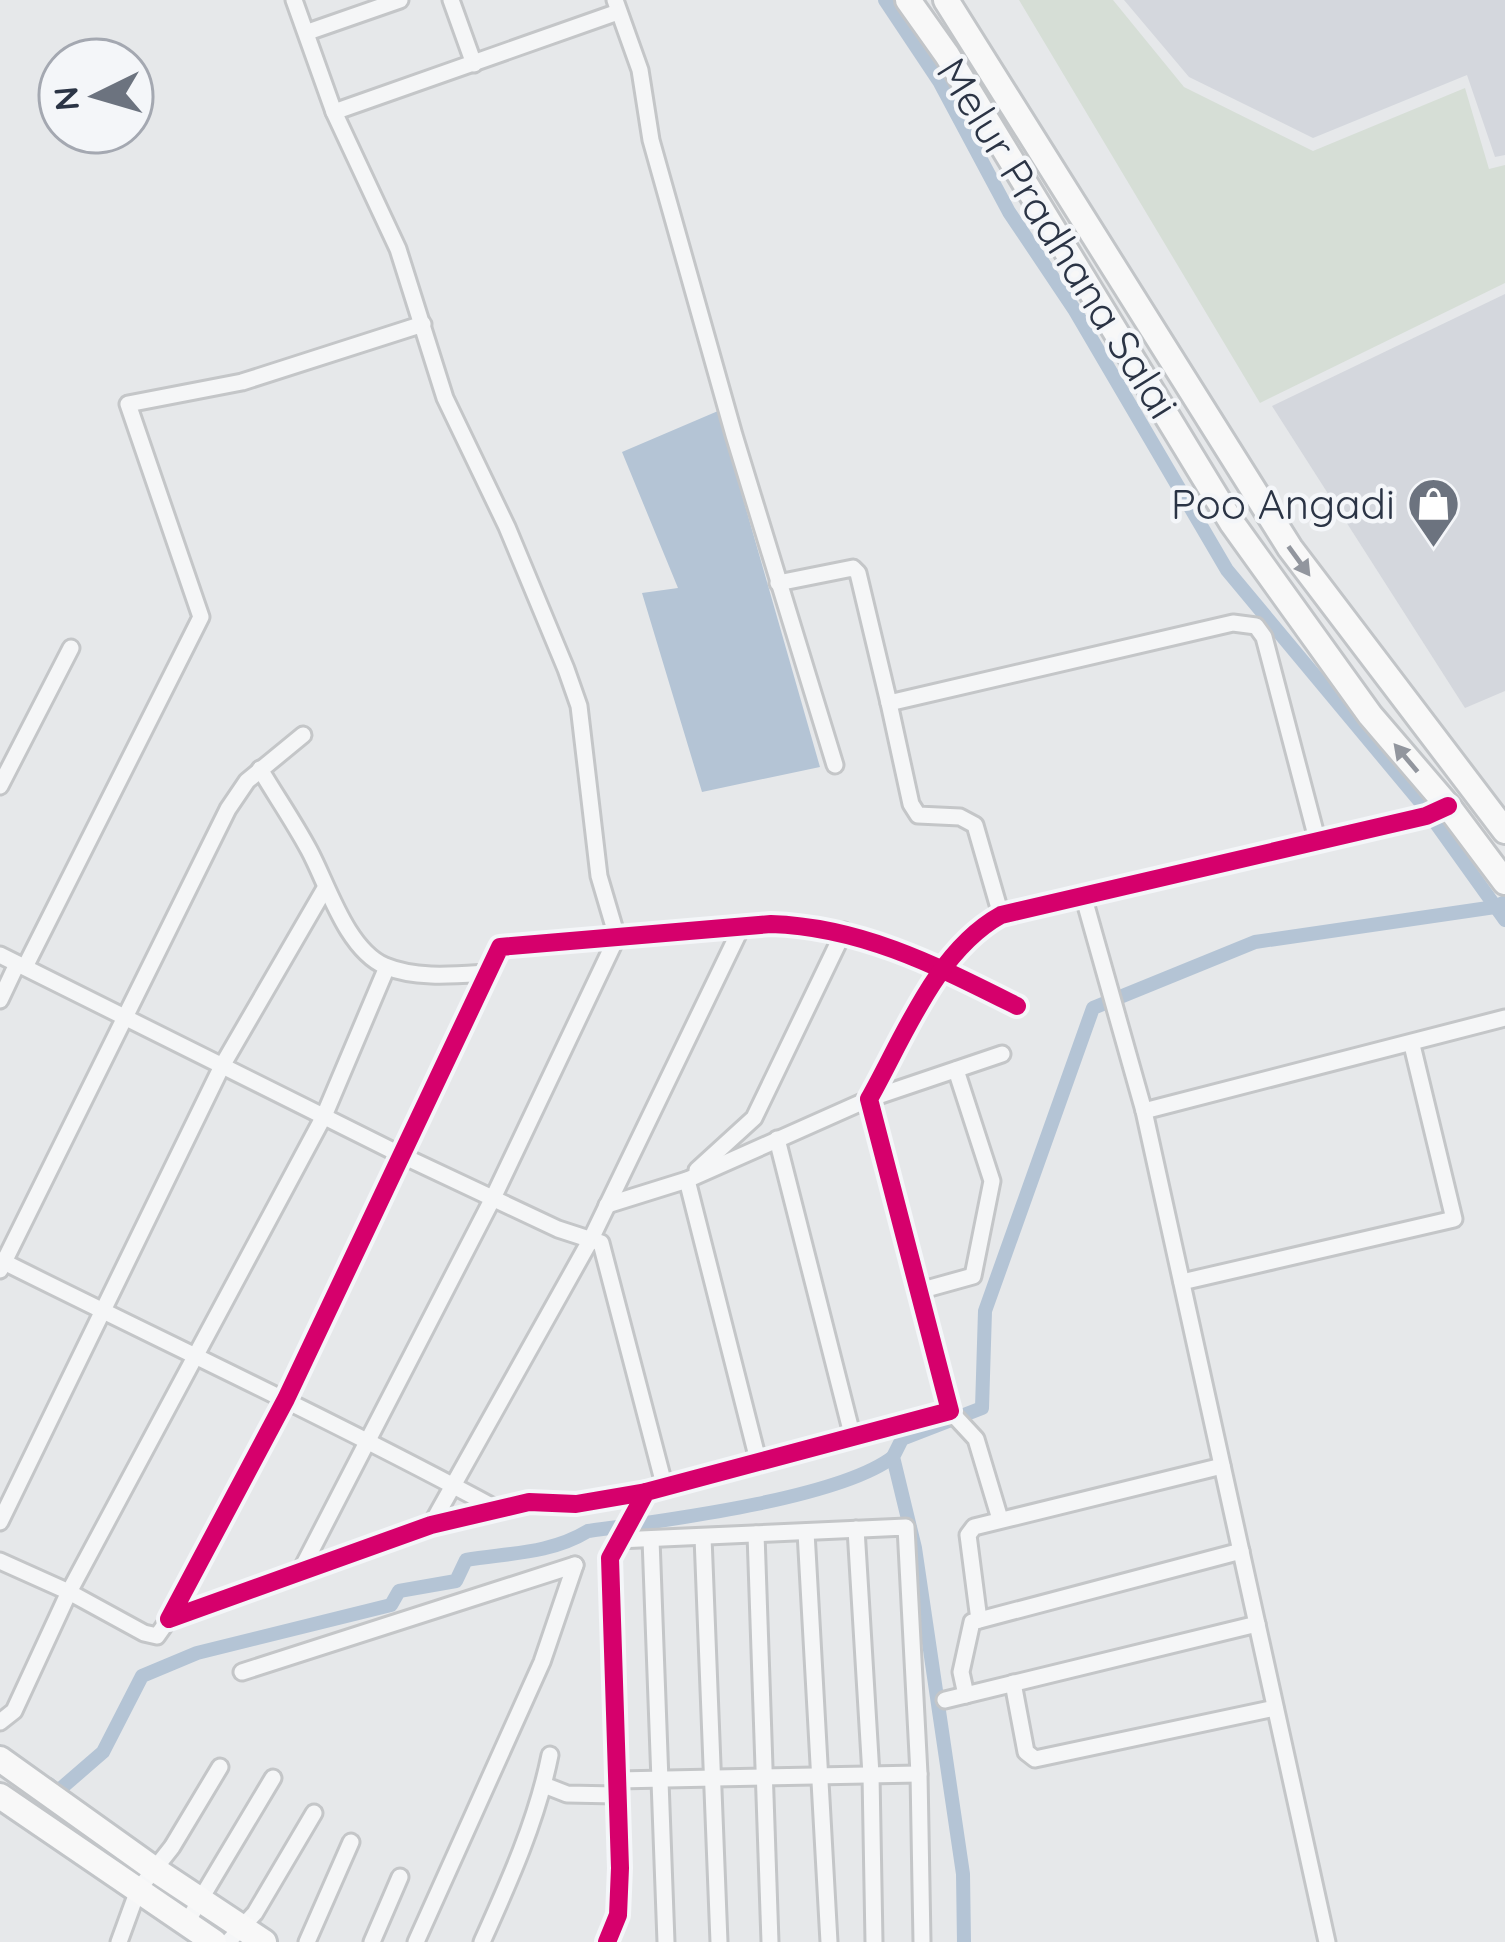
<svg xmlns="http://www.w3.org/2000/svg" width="1505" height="1942" font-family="Quicksand,sans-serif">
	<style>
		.built { fill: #d4d7dd }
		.green { fill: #d6ded6 }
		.water { fill: #b4c4d5 }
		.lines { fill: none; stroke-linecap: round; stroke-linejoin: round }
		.canal { stroke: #b4c4d5; stroke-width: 14 }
		.street-casing { stroke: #c4c6c8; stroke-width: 21 }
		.primary-casing { stroke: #c2c5c8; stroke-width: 30 }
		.street { stroke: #f5f6f7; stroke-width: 15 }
		.primary { stroke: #f8f8f8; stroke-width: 24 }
		.cycleway-casing { stroke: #f4f6f9; stroke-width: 26 }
		.cycleway { stroke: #d6006c; stroke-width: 18 }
		.oneway { fill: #92969e }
		.labels { text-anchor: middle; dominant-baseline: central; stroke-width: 9; stroke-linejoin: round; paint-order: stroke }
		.street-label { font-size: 42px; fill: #2b3445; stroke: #f4f6f9 }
		.poi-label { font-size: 42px; fill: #2b3445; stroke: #f4f6f9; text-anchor: end }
	</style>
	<rect width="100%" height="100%" fill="#e6e8ea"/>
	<g class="built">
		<polygon points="1124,0 1505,0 1505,155 1495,157 1467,75 1313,138 1189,77"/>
		<polygon points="1505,294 1505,691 1465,708 1272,406"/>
	</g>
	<polygon class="green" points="1019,0 1113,0 1184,87 1313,151 1465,88 1489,169 1505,165 1505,283 1260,403"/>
	<polygon class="water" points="718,411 820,767 702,792 642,593 678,588 622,452"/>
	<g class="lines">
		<g class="canal">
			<polyline points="885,0 939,81 1009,212 1074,309 1227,570 1422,804 1505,920"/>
			<path d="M49 1784 58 1791 103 1752 142 1676 197 1653 391 1605 399 1591 456 1581 466 1560C508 1553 550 1554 588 1531 661 1521 838 1499 893 1457"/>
			<polyline points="964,1942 963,1874 915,1548 893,1457 902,1439 982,1408 985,1311 1093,1008 1255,942 1495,907 1505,902"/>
		</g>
		<defs>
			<g id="street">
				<polyline points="294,0 334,112 398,249 445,398 507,527 566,669 579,706 599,876 617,937 493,1198 300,1572"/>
				<polyline points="451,0 474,64"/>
				<polyline points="615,0 640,70 651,140 734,435 835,765"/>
				<polyline points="308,32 400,0"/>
				<polyline points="334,112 618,12"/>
				<polyline points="778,583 853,568 858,573 889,703 1233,623 1256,626 1264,637 1317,839"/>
				<polyline points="889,703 911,804 918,815 960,817 975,825 1001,915"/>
				<path d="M260 769C276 796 294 822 309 850 327 883 346 949 385 966 416 979 455 975 488 973"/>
				<polyline points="0,786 71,648"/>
				<polyline points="1083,895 1144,1111"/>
				<polyline points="0,955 401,1155 558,1229 601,1243 665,1488"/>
				<polyline points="25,967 201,617 128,404 242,382 423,324"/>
				<polyline points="0,1000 17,964"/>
				<polyline points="777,1139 853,1438"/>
				<polyline points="697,1170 754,1118 844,931"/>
				<polyline points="687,1180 869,1099 1002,1054"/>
				<polyline points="607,1205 687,1180 759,1464"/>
				<path d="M0 1260C166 1343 334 1421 497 1509"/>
				<polyline points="0,1270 228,809 247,781 303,735"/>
				<polyline points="1182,1282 1454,1219 1412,1045"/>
				<polyline points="919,1291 973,1276 992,1181 956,1070"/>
				<polyline points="950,1411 976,1439 1000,1519"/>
				<path d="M646 1492 576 1504 529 1502 431 1525 169 1619 286 1399 500 947 771 924C862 927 937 966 1017 1006"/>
				<polyline points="0,1522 222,1066 324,890"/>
				<polyline points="431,1525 591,1239 742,926"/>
				<polyline points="856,1529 871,1775 874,1942"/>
				<polyline points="806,1532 829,1942"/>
				<polyline points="756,1534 770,1942"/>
				<polyline points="703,1537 719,1942"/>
				<polyline points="651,1539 666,1942"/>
				<polyline points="618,1540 906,1527 919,1774 922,1942"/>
				<polyline points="0,1561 69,1592 144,1633 157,1636 169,1619"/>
				<polyline points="979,1620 968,1535 974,1527 1222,1466"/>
				<polyline points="242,1672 575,1565"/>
				<polyline points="1013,1683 1026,1752 1035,1759 1275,1708"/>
				<polyline points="966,1695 961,1672 972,1622 1241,1551"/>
				<polyline points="945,1700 1257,1624"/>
				<polyline points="0,1722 14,1711 69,1592 324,1116 387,967"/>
				<polyline points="617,1780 919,1774"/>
				<polyline points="544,1785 567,1794 616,1795"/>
				<polyline points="187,1922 273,1778"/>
				<polyline points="119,1942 138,1890 172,1847 220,1767"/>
				<polyline points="228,1942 255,1913 314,1813"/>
				<polyline points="307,1942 351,1842"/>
				<polyline points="372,1942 400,1877"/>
				<polyline points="416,1942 542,1662 575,1565"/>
				<path d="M482 1942C509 1882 537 1820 550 1755"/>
				<path d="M607 1942 618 1915 620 1868 610 1558 646 1492 950 1411 869 1099C904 1037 936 951 1001 915L1426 816 1448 806"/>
				<polyline points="1327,1942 1144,1111 1505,1018"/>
			</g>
			<g id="primary">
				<polyline points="908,0 947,55 1232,523 1370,715 1448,806 1505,882"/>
				<polyline points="946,0 1290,548 1505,831"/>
				<polyline points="0,1759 154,1869 264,1942"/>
				<polyline points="0,1796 214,1942"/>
			</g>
		</defs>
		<use href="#street" class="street-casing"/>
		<use href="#primary" class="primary-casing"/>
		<use href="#street" class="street"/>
		<use href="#primary" class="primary"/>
		<defs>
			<g id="cycleway">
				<path d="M646 1492 576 1504 529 1502 431 1525 169 1619 286 1399 500 947 771 924C862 927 937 966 1017 1006"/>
				<path d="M607 1942 618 1915 620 1868 610 1558 646 1492 950 1411 869 1099C904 1037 936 951 1001 915L1426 816 1448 806"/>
			</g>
		</defs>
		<use href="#cycleway" class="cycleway-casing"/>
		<use href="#cycleway" class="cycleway"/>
	</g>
	<defs><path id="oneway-solid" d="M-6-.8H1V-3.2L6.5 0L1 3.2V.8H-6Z" transform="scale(3)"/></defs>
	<g class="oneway">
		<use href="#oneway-solid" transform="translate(1299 561) rotate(54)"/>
		<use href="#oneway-solid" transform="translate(1406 758) rotate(-130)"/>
	</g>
	<defs>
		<symbol id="shop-pin" viewBox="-11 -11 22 30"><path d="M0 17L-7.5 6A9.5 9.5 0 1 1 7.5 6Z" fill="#6c737f" stroke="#f4f6f9"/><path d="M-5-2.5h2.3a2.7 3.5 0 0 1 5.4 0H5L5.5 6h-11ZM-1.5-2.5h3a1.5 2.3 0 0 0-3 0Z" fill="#fff"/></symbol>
	</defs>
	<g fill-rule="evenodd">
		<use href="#shop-pin" x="1404" y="474" width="59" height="81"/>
	</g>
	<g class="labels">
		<g class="street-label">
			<text transform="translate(1058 238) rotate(58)">Melur Pradhana Salai</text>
		</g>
		<g class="poi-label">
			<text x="1395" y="503">Poo Angadi</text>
		</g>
	</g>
	<g transform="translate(96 96) rotate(265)"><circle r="57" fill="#f4f6f9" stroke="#a4a8b1" stroke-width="3"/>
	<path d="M0-9L21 45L0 30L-21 45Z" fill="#6c737f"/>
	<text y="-18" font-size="33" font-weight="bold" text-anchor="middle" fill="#2b3445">N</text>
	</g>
</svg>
